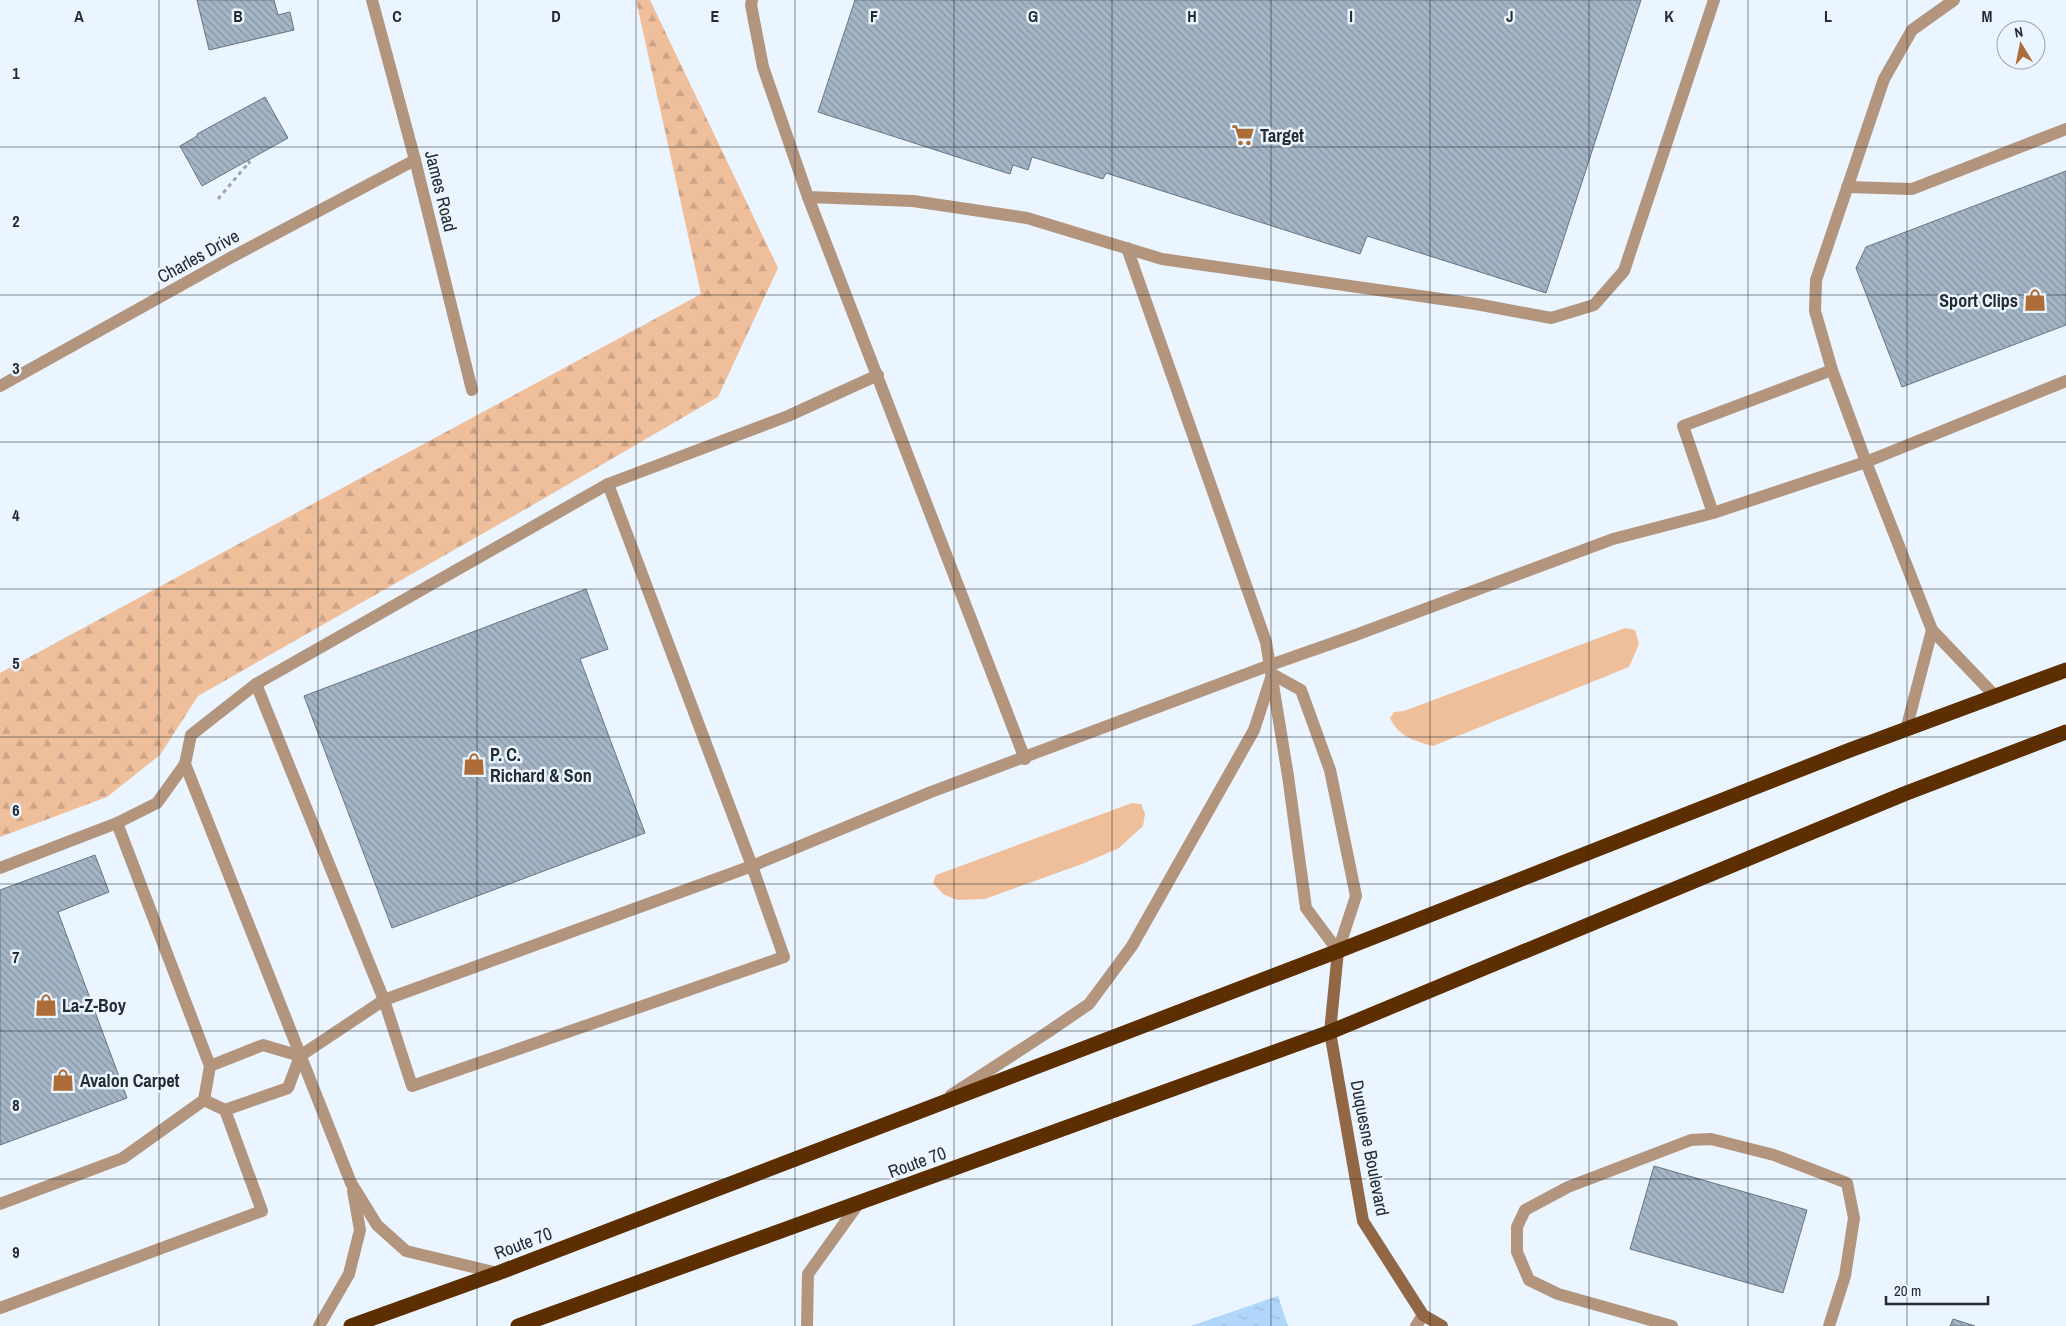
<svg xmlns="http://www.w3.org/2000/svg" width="2066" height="1326" font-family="'Archivo Narrow',sans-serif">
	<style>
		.forest { fill: url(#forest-firs) }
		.garden { fill: #efbf9c }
		.water { fill: url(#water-ripples) }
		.building { fill: url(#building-back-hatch); stroke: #667684 }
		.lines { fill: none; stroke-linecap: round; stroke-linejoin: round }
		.path { stroke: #9ca5ae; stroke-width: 3; stroke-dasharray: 4 4; stroke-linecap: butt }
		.lane { stroke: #b3957e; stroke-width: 12 }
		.street { stroke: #b3957e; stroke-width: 12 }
		.secondary { stroke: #926746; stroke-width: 12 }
		.highway { stroke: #5c2e00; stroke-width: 15 }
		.grid { fill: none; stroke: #242b31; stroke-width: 1; stroke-opacity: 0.55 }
		.labels { text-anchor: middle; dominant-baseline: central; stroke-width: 5; stroke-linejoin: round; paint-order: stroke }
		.poi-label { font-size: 18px; font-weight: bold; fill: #242b31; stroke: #eaf5ff; text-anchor: start }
		.street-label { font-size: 18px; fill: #242b31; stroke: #eaf5ff }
		.grid-label { font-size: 16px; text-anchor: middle; font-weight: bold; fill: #242b31; stroke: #eaf5ff; stroke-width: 5; stroke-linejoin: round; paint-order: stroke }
	</style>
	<defs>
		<pattern id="forest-firs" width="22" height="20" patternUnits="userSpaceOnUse" patternTransform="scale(1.25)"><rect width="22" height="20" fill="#efbf9c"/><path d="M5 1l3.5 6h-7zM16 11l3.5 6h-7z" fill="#cda487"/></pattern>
		<pattern id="water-ripples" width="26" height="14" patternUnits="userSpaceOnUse" patternTransform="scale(1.25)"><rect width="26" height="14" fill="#b0d7fb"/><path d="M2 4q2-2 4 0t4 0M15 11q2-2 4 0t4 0" fill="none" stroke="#97b9d8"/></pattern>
		<pattern id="building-back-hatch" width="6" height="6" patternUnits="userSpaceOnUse" patternTransform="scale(1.25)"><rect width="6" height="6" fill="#a4b5c5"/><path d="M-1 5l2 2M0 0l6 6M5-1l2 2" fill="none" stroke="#8593a1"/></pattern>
	</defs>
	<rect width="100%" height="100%" fill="#eaf5ff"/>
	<polygon class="forest" points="636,0 650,0 778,268 718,397 531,506 198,696 160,755 107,797 0,837 0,673 701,294"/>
	<g class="garden">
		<path d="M1625 628 1635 630 1639 644 1629 667 1433 746C1415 741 1399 737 1390 718L1394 712 1404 711Z"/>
		<polygon points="1132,803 1141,804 1145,814 1143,826 1119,848 1082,864 985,899 957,900 943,894 933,883 936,875"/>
	</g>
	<polygon class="water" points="1278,1296 1288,1326 1191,1326"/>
	<g class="building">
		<polygon points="197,0 274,0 278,15 290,12 294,30 209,50"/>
		<polygon points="855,0 1641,0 1546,293 1367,236 1360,254 1106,173 1103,179 1032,157 1028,170 1013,165 1010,174 818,112"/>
		<polygon points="265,97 288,138 202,186 180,146 197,136 197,134"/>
		<polygon points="2066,171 2066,325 1902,387 1856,268 1866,247"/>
		<polygon points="586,589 608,649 580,659 645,833 392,928 304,696"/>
		<polygon points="95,855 109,892 58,912 127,1098 0,1145 0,890"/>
		<polygon points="1654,1166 1807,1210 1783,1293 1630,1249"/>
		<polygon points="1953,1319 1975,1326 1950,1326"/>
	</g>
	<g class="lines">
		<polyline class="path" points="218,199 245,167 250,164 248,160"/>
		<g class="lane">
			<polyline points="752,0 751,5 763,67 808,197 913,201 1027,218 1162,259 1476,304 1551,318 1594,305 1624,271 1714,0"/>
			<polyline points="1954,0 1912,30 1884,79 1816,280 1815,311 1832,370 1866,462 1932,630 1996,697"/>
			<polyline points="1847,187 1912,189 2066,129"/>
			<polyline points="808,197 1025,759"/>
			<polyline points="1127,248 1266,642 1288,776 1306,908 1338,951"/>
			<polyline points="1832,370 1683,426 1713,513 1866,462 2066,381"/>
			<polyline points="1272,674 1301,690 1330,770 1356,896 1338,951"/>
			<polyline points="256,684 384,1000 412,1086 784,957 752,866 608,484"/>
			<polyline points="1906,730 1932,630"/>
			<polyline points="0,868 117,823 157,803 185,764"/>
			<polyline points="210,1066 263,1045 300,1056"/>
			<polyline points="951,1095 1048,1032 1089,1004 1132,946 1254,730 1271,678"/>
			<polyline points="225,1110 288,1088 300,1056 384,1000 752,866 931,792 1270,665 1353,636 1613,539 1713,513"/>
			<polyline points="0,1204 123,1158 204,1100 210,1066 117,823"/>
			<polyline points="498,1273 406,1251 377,1225 351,1183 185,764 191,735 256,684 608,484 788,416 878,375"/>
			<polyline points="0,1308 262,1211 225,1110 204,1100"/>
			<polyline points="319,1326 349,1274 360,1230 353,1191"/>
			<polyline points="807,1326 808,1274 859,1203"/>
			<polyline points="1672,1326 1558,1294 1529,1280 1517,1252 1517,1227 1525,1210 1568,1187 1691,1140 1711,1139 1774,1155 1847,1183 1854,1218 1845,1276 1829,1326"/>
		</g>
		<g class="street">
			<polyline points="372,0 415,160 472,390"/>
			<polyline points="0,386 230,258 415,160"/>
			<polyline points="1416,1326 1423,1315"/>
		</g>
		<polyline class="secondary" points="1338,951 1330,1032 1363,1221 1423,1315 1442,1326"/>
		<g class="highway">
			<polyline points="351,1326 498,1273 1338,951 1850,750 2066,670"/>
			<polyline points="518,1326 1330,1032 1904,794 2066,732"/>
		</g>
	</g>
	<path class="grid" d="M159 0V1326M318 0V1326M477 0V1326M636 0V1326M795 0V1326M954 0V1326M1112 0V1326M1271 0V1326M1430 0V1326M1589 0V1326M1748 0V1326M1907 0V1326M0 147H2066M0 295H2066M0 442H2066M0 589H2066M0 737H2066M0 884H2066M0 1031H2066M0 1179H2066"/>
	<defs>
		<symbol id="supermarket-bare" viewBox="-9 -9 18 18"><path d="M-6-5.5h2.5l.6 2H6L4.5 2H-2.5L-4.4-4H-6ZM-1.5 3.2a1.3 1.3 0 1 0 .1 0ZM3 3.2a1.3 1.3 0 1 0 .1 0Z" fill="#ae6d38" stroke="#eaf5ff" stroke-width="2.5" paint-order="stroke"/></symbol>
		<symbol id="shop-bare" viewBox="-9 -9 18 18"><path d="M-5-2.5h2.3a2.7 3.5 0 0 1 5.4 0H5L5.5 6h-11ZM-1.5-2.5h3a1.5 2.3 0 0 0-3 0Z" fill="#ae6d38" stroke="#eaf5ff" stroke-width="2.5" paint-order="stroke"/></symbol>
	</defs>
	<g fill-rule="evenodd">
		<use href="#supermarket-bare" x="1227" y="119" width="32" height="32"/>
		<use href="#shop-bare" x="2019" y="284" width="32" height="32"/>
		<use href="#shop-bare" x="458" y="748" width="32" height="32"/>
		<use href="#shop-bare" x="30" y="989" width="32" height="32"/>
		<use href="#shop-bare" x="47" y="1064" width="32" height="32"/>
	</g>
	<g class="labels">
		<g class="poi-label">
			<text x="1260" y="135">Target</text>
			<text x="2018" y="300" text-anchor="end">Sport Clips</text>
			<text x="490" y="754">P. C.<tspan x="490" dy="21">Richard &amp; Son</tspan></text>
			<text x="62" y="1005">La-Z-Boy</text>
			<text x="80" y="1080">Avalon Carpet</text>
		</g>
		<g class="street-label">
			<text transform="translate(441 191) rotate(76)">James Road</text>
			<text transform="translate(198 256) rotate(-29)">Charles Drive</text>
			<text transform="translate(1370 1148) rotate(79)">Duquesne Boulevard</text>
			<text transform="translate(917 1162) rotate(-20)">Route 70</text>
			<text transform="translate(523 1243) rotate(-21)">Route 70</text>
		</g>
	</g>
	<g class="grid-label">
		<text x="79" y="22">A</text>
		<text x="238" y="22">B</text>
		<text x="397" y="22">C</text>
		<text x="556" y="22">D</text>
		<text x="715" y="22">E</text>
		<text x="874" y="22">F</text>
		<text x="1033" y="22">G</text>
		<text x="1192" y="22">H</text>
		<text x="1351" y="22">I</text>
		<text x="1510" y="22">J</text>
		<text x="1669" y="22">K</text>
		<text x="1828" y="22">L</text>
		<text x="1987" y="22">M</text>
		<text x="16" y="79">1</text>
		<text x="16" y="227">2</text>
		<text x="16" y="374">3</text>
		<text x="16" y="521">4</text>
		<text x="16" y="669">5</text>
		<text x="16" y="816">6</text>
		<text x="16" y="963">7</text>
		<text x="16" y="1111">8</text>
		<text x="16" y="1258">9</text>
	</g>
	<g transform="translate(2021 45) rotate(350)"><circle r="24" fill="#eaf5ff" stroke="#9ba4ad"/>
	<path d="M0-4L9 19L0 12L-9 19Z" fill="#ae6d38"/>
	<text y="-8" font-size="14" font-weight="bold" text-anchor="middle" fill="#242b31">N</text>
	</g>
	<path d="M1886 1296v8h102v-8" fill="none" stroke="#242b31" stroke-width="2.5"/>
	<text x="1894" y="1296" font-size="15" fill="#242b31" stroke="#eaf5ff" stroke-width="4" paint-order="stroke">20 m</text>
</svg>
